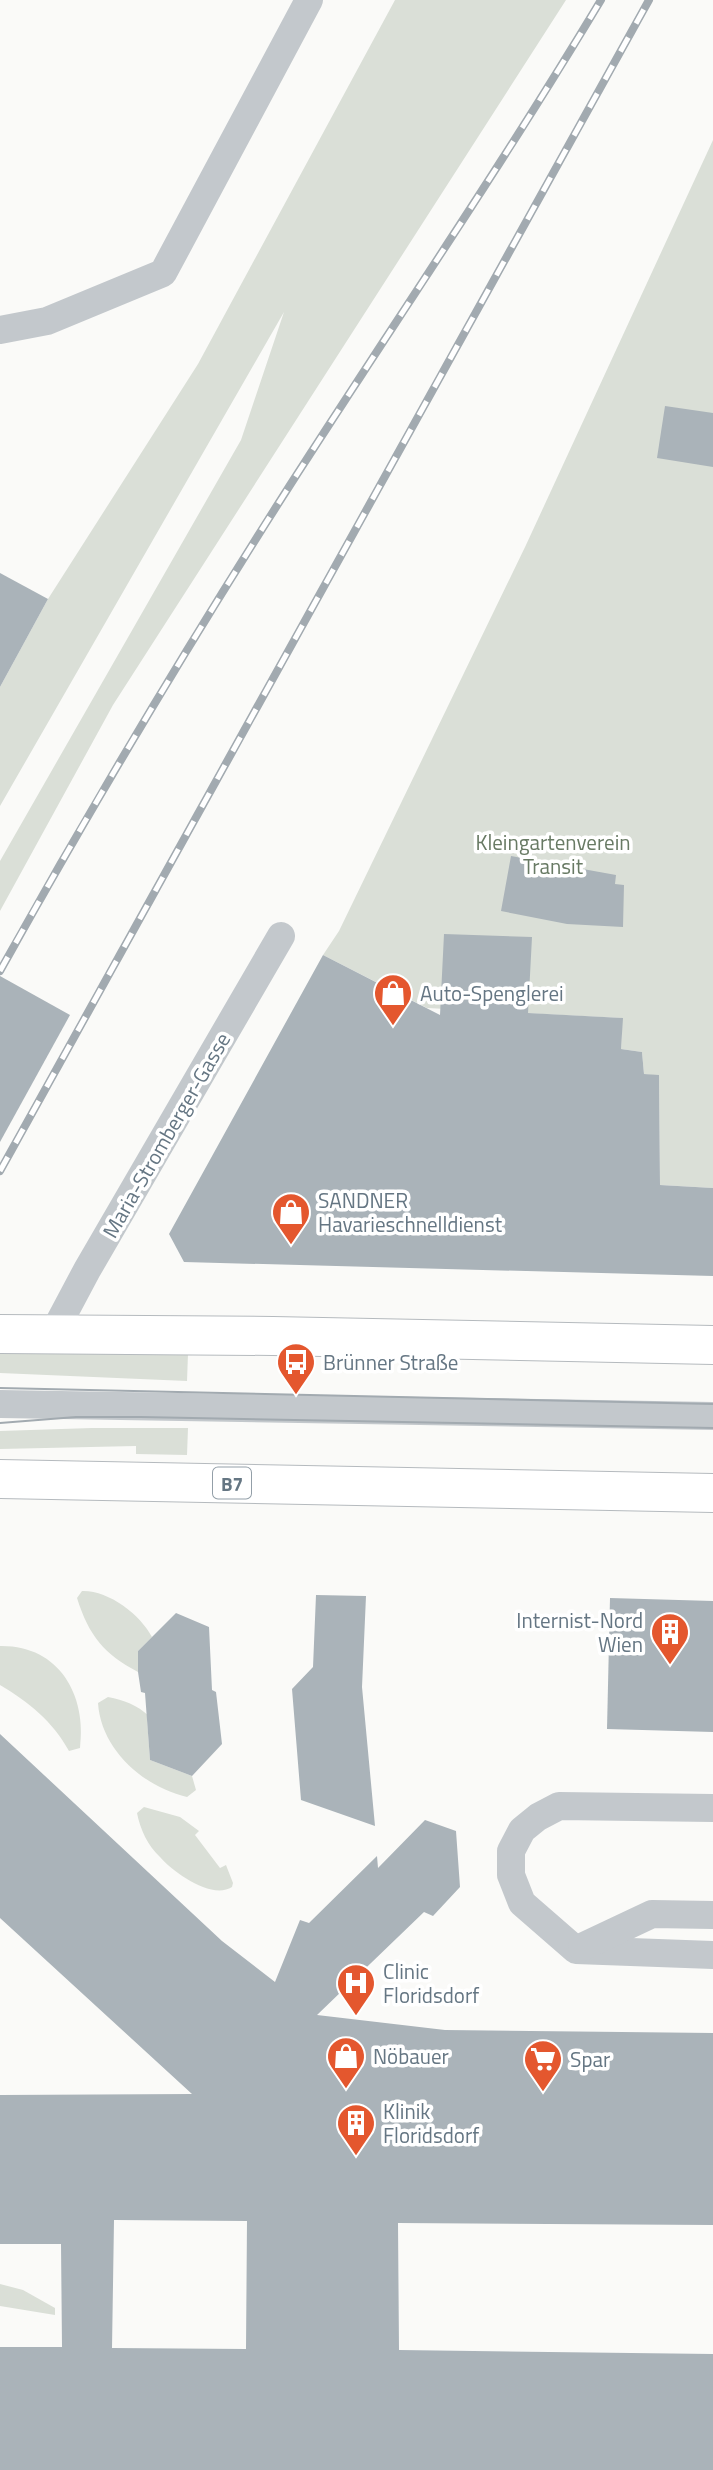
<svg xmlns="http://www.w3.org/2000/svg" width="713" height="2470" font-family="'Titillium Web',sans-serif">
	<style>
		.green { fill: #dadfd7 }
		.building { fill: #aab3b9; fill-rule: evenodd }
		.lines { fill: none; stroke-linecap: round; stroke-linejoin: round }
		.primary-casing { stroke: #b5babe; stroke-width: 40 }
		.lane { stroke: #c3c8cc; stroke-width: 28 }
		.primary { stroke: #fff; stroke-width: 38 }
		.tram { stroke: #a2aab0; stroke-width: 2 }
		.rail-casing { stroke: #a2aab0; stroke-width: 8 }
		.rail { stroke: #fff; stroke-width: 5; stroke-dasharray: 16; stroke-linecap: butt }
		.labels { text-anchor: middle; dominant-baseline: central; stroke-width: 7; stroke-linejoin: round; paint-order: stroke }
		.shield { fill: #fff; stroke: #939fa8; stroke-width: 2 }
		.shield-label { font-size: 19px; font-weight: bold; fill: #657683 }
		.park-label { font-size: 21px; fill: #687a64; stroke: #fff }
		.poi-label { font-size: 21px; fill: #657683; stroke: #fff; text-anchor: start }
		.street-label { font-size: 21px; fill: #657683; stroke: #fff }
	</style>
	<rect width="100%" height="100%" fill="#fafaf8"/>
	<g class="green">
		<polygon points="395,0 566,0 113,705 0,911 0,861 241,440 284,312 0,806 0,687 48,599 198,364"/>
		<polygon points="713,140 713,1188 660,1185 659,1076 644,1074 642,1052 621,1049 622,1018 427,1008 323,955 339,931 526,545"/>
		<polygon points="0,1351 188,1354 187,1381 0,1373"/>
		<polygon points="92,1428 188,1428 187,1455 136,1454 136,1446 0,1449 0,1431"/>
		<path d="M82 1591C108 1590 140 1614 152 1637L138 1651V1672C104 1654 89 1636 77 1598Z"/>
		<path d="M0 1646C59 1645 87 1695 80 1748L69 1751C53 1722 29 1702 0 1685Z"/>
		<path d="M108 1697C124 1700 137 1705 149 1716L147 1719 150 1760 192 1776 196 1790 187 1797C144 1787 101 1750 98 1703Z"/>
		<path d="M144 1807 180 1817 199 1831 195 1835 220 1868 226 1865 233 1883 232 1887C212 1900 174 1873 160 1857 148 1846 140 1829 137 1813Z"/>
		<polygon points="0,2284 23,2290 55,2308 55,2315 0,2306"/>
	</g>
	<g class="building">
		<polygon points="665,406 713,413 713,467 657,458"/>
		<polygon points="0,573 48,599 0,687"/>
		<polygon points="511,856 616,875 615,884 624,885 623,927 567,924 501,911"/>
		<polygon points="444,934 532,937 528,1013 623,1018 621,1049 642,1052 644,1074 659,1075 660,1185 713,1188 713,1276 184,1262 169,1234 323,955 440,1015"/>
		<polygon points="0,976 70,1015 0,1142"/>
		<polygon points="316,1595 366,1596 362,1687 375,1826 301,1800 292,1689 313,1667"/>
		<polygon points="610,1598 713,1601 713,1732 607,1729"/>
		<polygon points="176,1613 209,1627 212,1690 216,1692 222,1744 192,1776 150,1760 145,1693 141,1692 138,1672 138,1651"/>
		<path d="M0 1734 222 1941 275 1982 300 1920 309 1923 377 1856 378 1868 425 1820 456 1831 460 1887 433 1916 424 1912 317 2015 445 2030 713 2033V2225L398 2223 399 2350 713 2354V2470H0V2347H62L61 2244H0V2095L192 2094 0 1918ZM114 2220 247 2221 246 2349 112 2348Z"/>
	</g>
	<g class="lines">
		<defs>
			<g id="primary">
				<polyline points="0,1334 273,1336 713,1345"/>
				<polyline points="0,1479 713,1493"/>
			</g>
		</defs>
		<use href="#primary" class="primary-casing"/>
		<g class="lane">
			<polyline points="0,330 47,321 163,273 309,0"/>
			<polyline points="53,1334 87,1270 281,936"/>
			<polyline points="0,1404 713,1416"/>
			<polyline points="713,1808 559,1806 538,1817 522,1830 511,1851 511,1875 522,1903 576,1950 713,1955"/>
			<polyline points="582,1947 652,1914 713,1915"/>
		</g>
		<use href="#primary" class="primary"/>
		<g class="tram">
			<polyline points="0,1388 713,1404"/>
			<polyline points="0,1423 76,1417 141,1417 713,1428"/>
		</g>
		<defs>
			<g id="rail">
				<path d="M0 971C90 809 185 650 285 493 390 329 501 167 601 0"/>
				<polyline points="0,1171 649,0"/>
			</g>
		</defs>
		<use href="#rail" class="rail-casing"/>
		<use href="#rail" class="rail"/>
	</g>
	<defs>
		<symbol id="shop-pin" viewBox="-11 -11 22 30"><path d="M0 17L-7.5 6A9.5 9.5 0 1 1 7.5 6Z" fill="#e4572e" stroke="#fff"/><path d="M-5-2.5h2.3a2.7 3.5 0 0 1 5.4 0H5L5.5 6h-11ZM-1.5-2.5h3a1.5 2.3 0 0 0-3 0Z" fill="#fff"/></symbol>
		<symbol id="bus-pin" viewBox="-11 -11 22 30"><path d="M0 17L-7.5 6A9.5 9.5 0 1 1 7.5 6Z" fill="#e4572e" stroke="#fff"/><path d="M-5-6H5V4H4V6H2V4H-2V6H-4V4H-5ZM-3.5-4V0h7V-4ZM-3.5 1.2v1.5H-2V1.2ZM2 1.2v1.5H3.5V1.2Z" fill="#fff"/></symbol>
		<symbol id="building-pin" viewBox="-11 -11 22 30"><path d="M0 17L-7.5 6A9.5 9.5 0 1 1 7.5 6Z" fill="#e4572e" stroke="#fff"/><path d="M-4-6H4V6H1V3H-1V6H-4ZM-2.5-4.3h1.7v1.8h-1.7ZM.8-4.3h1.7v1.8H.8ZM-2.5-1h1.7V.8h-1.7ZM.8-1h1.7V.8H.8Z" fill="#fff"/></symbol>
		<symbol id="hospital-pin" viewBox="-11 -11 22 30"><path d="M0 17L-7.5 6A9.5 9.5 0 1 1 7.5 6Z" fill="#e4572e" stroke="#fff"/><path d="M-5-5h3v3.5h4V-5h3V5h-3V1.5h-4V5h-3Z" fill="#fff"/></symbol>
		<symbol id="supermarket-pin" viewBox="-11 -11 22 30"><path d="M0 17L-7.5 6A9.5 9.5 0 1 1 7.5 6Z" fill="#e4572e" stroke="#fff"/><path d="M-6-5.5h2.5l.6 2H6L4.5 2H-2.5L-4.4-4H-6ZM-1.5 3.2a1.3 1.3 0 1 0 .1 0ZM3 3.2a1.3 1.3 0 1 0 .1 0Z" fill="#fff"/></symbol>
	</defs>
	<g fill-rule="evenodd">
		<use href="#shop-pin" x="371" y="971" width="44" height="60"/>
		<use href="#shop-pin" x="269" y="1190" width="44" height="60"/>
		<use href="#bus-pin" x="274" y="1340" width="44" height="60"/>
		<use href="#building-pin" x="648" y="1610" width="44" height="60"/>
		<use href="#hospital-pin" x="334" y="1961" width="44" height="60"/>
		<use href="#shop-pin" x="324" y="2034" width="44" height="60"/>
		<use href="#supermarket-pin" x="521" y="2037" width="44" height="60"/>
		<use href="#building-pin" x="334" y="2101" width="44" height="60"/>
	</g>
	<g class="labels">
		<rect class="shield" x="213" y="1467.5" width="38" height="31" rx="5"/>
		<g class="shield-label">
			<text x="232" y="1483">B7</text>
		</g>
		<g class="park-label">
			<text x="553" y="842">Kleingartenverein<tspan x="553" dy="24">Transit</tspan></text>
		</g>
		<g class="poi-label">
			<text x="420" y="993">Auto-Spenglerei</text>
			<text x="318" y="1200">SANDNER<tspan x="318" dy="24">Havarieschnelldienst</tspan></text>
			<text x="323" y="1362">Brünner Straße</text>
			<text x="643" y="1620" text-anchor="end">Internist-Nord<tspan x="643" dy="24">Wien</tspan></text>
			<text x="383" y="1971">Clinic<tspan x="383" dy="24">Floridsdorf</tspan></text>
			<text x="373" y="2056">Nöbauer</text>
			<text x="570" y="2059">Spar</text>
			<text x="383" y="2111">Klinik<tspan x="383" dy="24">Floridsdorf</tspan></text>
		</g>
		<g class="street-label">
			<text transform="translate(166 1135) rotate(-60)">Maria-Stromberger-Gasse</text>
		</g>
	</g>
</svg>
